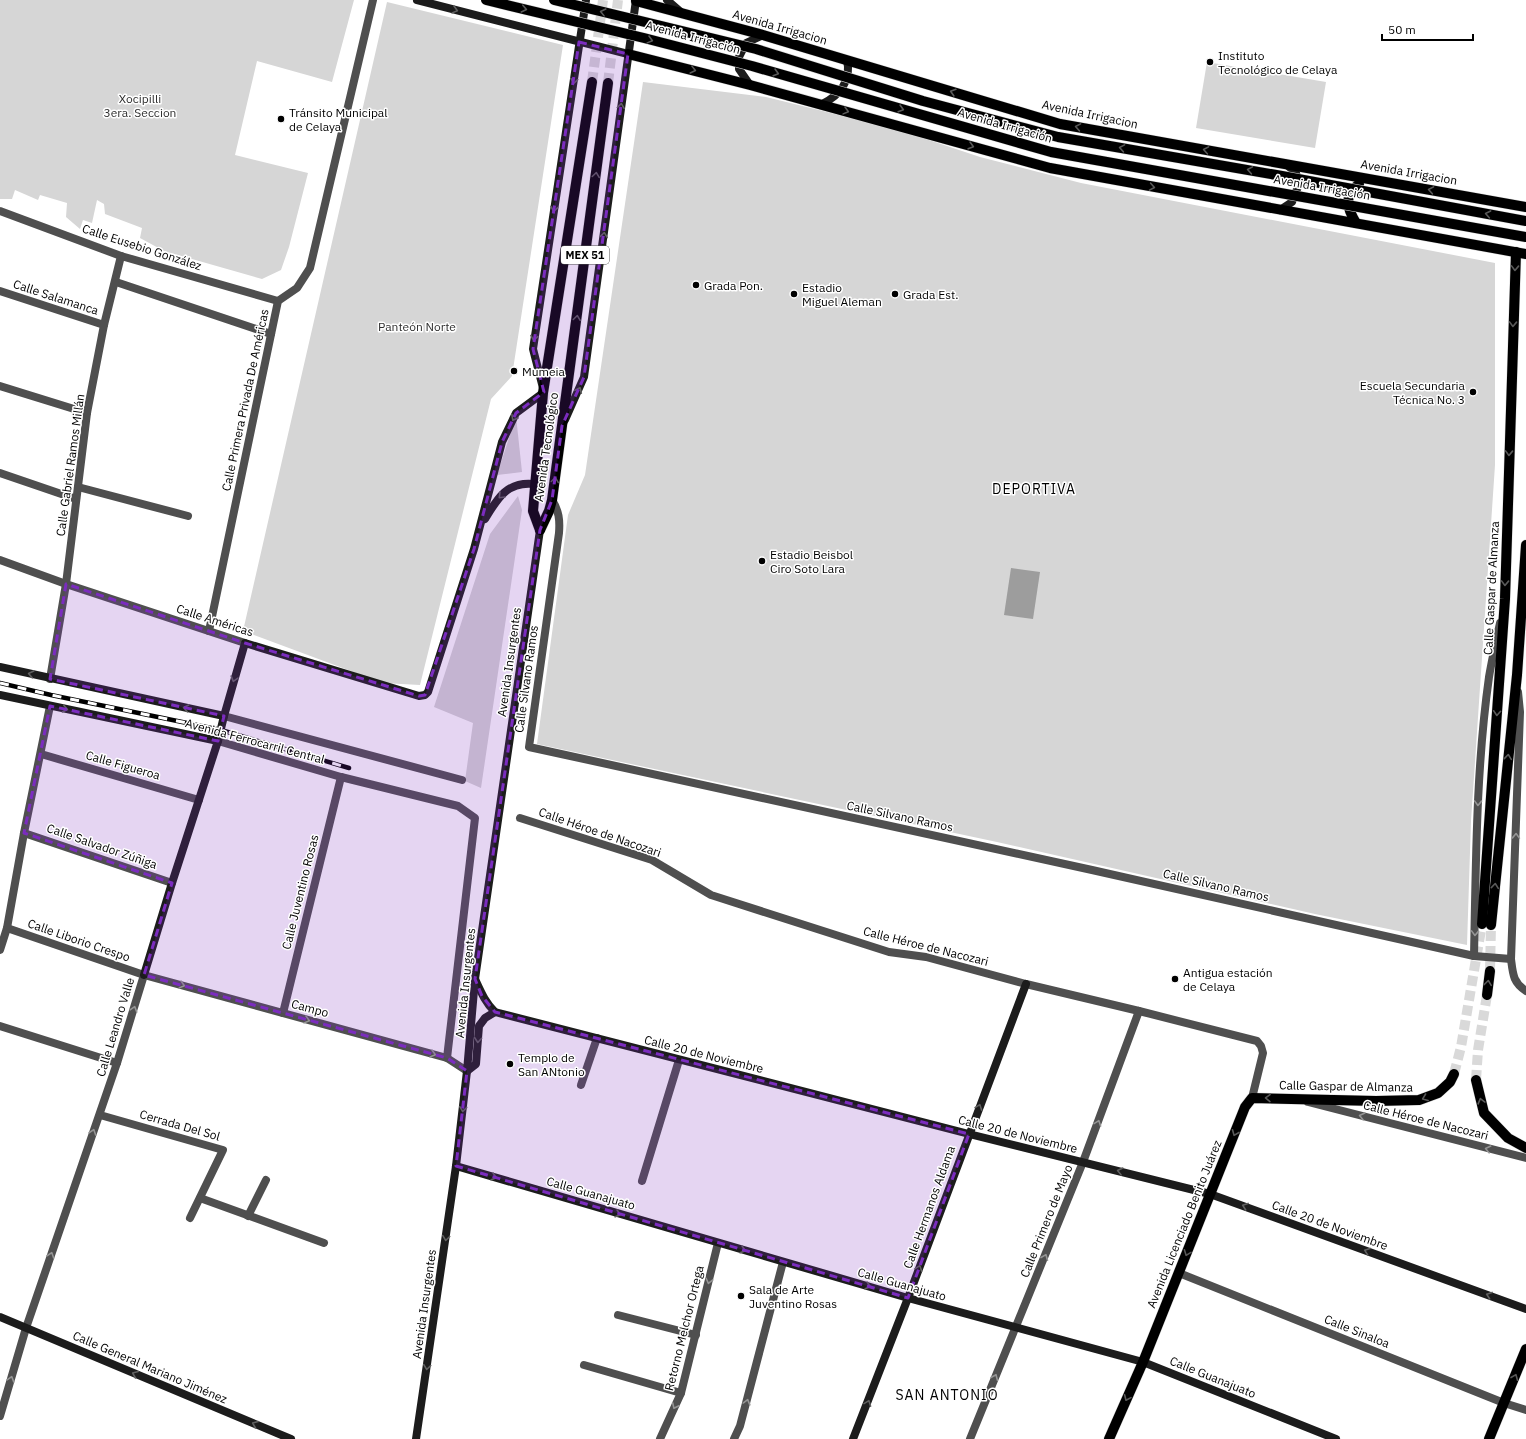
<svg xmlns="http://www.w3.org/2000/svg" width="1526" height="1439" font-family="'IBM Plex Sans',sans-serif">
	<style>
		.green { fill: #d6d6d6 }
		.water { fill: #9d9d9d }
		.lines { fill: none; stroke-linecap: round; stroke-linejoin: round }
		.primary-tunnel { stroke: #d9d9d9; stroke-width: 10; stroke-dasharray: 10 5; stroke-linecap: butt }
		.primary-casing { stroke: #dbdbdb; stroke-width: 11 }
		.street { stroke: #4f4f4f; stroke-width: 8 }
		.secondary { stroke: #1c1c1c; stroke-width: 8 }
		.primary { stroke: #000; stroke-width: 10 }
		.rail-casing { stroke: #000; stroke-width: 4.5 }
		.rail { stroke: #fff; stroke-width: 3; stroke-dasharray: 9; stroke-linecap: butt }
		.primary-bridge-casing { stroke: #dbdbdb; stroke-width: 11; stroke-linecap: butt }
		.primary-bridge { stroke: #000; stroke-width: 10 }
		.oneway { stroke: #595959 }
		.oneway2 { stroke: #606060 }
		.oneway3 { stroke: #959595 }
		.marked { fill: #7b2cbf; fill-opacity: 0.2; stroke: #7b2cbf; stroke-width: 3; stroke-dasharray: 8 5; stroke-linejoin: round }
		.poi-dot { fill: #000; stroke: #fff; stroke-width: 1.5 }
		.labels { text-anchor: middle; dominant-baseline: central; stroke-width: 3; stroke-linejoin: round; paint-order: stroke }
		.shield { fill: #fff; stroke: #4c4c4c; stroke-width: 1 }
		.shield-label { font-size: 11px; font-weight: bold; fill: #000 }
		.street-label { font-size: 12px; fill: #000; stroke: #fff }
		.poi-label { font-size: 12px; fill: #000; stroke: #fff; text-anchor: start }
		.park-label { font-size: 12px; fill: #2d2d2d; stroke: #fff }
		.quarter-label { font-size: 14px; letter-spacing: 1px; fill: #000; stroke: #fff }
	</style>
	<rect width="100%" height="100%" fill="#fff"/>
	<g class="green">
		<polygon points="0,0 354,0 332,82 257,61 235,155 308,173 289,247 281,270 262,279 164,251 140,238 142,228 105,214 104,204 97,200 92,223 83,220 80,229 66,217 67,203 40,195 38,200 15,190 12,199 0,199"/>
		<polygon points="387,2 563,45 512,376 491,399 420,685 383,683 243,631"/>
		<polygon points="1207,62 1326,82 1315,148 1196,128"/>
		<polygon points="643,82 766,97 896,129 980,157 1081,183 1495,263 1495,465 1471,821 1467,945 1315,914 997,842 537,744 568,515 585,475"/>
		<polygon points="516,416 522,472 497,475"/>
		<polygon points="518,496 522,510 481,788 465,781 473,723 434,707 490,534"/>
	</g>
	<polygon class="water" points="1011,568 1040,572 1033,619 1004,615"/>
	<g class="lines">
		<g class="primary-tunnel">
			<polyline points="592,82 603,0"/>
			<polyline points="608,83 618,0"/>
			<polyline points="1490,971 1491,925"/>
			<polyline points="1454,1074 1461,1047 1482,924"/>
			<polyline points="1476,1080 1478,1050 1487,995"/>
		</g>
		<defs>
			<g id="primary">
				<polyline points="636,1 763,35 1060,124 1526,207"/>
				<polyline points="628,54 750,85 1050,168 1526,254"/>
				<path d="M1356 223C1347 208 1343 196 1359 184"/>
				<polyline points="540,530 533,511 543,393 592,82"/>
				<polyline points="540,530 549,511 552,500 608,83"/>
				<polyline points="1482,924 1505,599 1516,252"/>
				<polyline points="1491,925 1517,675 1526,545"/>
				<polyline points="1487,995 1490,971"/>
				<polyline points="1476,1080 1484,1113 1508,1138 1526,1148"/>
				<polyline points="1109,1439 1143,1362 1245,1107 1252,1098 1376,1101 1419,1100 1438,1093 1450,1082 1454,1074"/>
				<polyline points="1489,1439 1526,1349"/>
			</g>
		</defs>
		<use href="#primary" class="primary-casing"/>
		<g class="street">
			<polyline points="0,211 121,256 278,301"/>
			<polyline points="116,282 271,334"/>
			<polyline points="0,291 104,325"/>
			<polyline points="0,386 87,413"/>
			<polyline points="0,473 76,499"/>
			<polyline points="78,487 188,516"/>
			<path d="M552 500C559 511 560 520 559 533L529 747 1092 870 1474 956 1511 959"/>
			<polyline points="0,560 66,584 245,643"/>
			<polyline points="209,631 278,301 297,288 310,268 373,0"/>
			<polyline points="50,679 66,584 87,413 104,325 121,256"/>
			<path d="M1518 692 1520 712 1511 959C1513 975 1513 982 1526 991"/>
			<polyline points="224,716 462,780"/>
			<polyline points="218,741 341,777 458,806 475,818 447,1058"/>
			<polyline points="41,754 199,800"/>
			<polyline points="520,818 652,860 711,895 889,952 926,957 1026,984 1139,1011 1257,1041 1261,1046 1263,1053 1252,1098"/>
			<polyline points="24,833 172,883"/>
			<polyline points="7,928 144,975 447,1058 467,1071"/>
			<polyline points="0,950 7,928 24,833 50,706"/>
			<path d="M1474 956C1476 862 1476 769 1489 677 1492 659 1496 641 1500 623"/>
			<polyline points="283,1013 341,777"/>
			<polyline points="0,1026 117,1063"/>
			<polyline points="581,1085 597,1038"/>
			<polyline points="1308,1102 1526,1158"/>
			<polyline points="100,1115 223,1150 190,1218"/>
			<polyline points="642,1181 679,1060"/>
			<polyline points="200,1198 324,1243"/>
			<polyline points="248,1216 266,1180"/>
			<polyline points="1179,1273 1504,1403 1526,1410"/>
			<polyline points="618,1315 696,1335"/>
			<polyline points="584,1365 681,1393"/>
			<polyline points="0,1416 26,1328 117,1063 144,975"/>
			<polyline points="660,1439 681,1393 718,1243"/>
			<polyline points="734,1439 740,1426 783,1262"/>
			<polyline points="970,1439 1083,1162 1139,1011"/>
		</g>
		<g class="secondary">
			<polyline points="417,0 628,54"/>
			<polyline points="667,0 682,13"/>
			<polyline points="750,85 739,69 739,57 746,43 763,35"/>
			<path d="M822 104C839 96 852 81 847 60"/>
			<polyline points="1280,210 1292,202 1299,184 1296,173 1286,164"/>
			<polyline points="543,388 533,349 586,0"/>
			<polyline points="565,420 584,377 636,0"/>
			<path d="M485 519C497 499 507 481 534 484"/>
			<polyline points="0,667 224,716"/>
			<polyline points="0,695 218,741"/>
			<polyline points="144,975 172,883 218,741 224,716 245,643 419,696 425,695 428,692 474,549 502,442 516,413 543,393"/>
			<path d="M475 979C481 992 485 1002 495 1012L969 1134 1210 1194 1526 1309"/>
			<polyline points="467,1071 476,1064 479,1026 485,1018 495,1012"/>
			<polyline points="456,1166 908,1298 1143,1362 1336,1439"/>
			<polyline points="0,1317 291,1439"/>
			<polyline points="416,1439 456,1166 467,1071 475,979 540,530"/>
			<polyline points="853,1439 908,1298 1026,984"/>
		</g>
		<use href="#primary" class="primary"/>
		<defs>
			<polyline id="rail" points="0,683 51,695 221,730 349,768"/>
		</defs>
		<use href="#rail" class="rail-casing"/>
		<use href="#rail" class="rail"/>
		<defs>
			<g id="primary-bridge">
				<polyline points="486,0 644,38 752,66 1051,152 1526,237"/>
				<polyline points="554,0 756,49 923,101 1058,137 1282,176 1526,221"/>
			</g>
		</defs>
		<use href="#primary-bridge" class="primary-bridge-casing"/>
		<use href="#primary-bridge" class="primary-bridge"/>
	</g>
	<defs><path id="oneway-chevron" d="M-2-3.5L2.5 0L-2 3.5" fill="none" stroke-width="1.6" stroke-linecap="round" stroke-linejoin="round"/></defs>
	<g class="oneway">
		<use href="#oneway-chevron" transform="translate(524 9) rotate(13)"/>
		<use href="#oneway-chevron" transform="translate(603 12) rotate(-166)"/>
		<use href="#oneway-chevron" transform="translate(650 40) rotate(15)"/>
		<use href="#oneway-chevron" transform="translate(693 70) rotate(14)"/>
		<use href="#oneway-chevron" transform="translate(776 73) rotate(16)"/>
		<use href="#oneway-chevron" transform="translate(953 92) rotate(-163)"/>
		<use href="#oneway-chevron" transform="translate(901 109) rotate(16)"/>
		<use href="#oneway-chevron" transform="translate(846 111) rotate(15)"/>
		<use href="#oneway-chevron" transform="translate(1078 127) rotate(-170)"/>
		<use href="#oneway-chevron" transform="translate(971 146) rotate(16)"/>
		<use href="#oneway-chevron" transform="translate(1122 148) rotate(-170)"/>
		<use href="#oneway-chevron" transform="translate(1206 150) rotate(-170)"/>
		<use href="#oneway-chevron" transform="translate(1250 170) rotate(-170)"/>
		<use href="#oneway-chevron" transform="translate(596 175) rotate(-82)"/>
		<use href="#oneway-chevron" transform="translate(1152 187) rotate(10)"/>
		<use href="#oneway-chevron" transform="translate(1431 190) rotate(-170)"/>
		<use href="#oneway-chevron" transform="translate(1488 214) rotate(-169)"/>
		<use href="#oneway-chevron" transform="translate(1515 268) rotate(92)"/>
		<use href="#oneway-chevron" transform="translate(577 318) rotate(-82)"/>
		<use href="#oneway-chevron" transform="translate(1513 324) rotate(92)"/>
		<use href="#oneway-chevron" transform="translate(1509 453) rotate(92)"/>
		<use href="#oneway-chevron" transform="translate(555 480) rotate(-82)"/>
		<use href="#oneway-chevron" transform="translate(1505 583) rotate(92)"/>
		<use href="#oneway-chevron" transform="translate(1497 713) rotate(94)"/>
		<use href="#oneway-chevron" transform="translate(1508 757) rotate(-84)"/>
		<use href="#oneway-chevron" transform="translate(1495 886) rotate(-84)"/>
		<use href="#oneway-chevron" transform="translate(1488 983) rotate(-83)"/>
		<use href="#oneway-chevron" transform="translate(1268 1098) rotate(-179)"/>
		<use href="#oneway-chevron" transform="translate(1425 1098) rotate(159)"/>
		<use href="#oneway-chevron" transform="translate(1481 1101) rotate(-105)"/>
		<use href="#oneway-chevron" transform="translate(1235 1133) rotate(112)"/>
		<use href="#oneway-chevron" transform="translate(1187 1253) rotate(111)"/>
		<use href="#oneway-chevron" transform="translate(1515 1377) rotate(-68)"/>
		<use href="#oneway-chevron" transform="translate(1127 1398) rotate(114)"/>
	</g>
	<g class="oneway2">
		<use href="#oneway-chevron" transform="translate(455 10) rotate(15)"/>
		<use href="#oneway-chevron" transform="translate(574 81) rotate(99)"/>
		<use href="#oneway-chevron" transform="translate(621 106) rotate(-82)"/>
		<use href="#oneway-chevron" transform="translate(554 209) rotate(99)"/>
		<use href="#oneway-chevron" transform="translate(604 235) rotate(-82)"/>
		<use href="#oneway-chevron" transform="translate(534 338) rotate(99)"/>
		<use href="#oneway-chevron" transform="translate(579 390) rotate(-65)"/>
		<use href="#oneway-chevron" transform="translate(514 418) rotate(119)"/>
		<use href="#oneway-chevron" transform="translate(501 496) rotate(135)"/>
		<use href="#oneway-chevron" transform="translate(31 674) rotate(-167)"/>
		<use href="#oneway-chevron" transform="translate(234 679) rotate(106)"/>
		<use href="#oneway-chevron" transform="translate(186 708) rotate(-168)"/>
		<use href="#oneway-chevron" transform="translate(65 709) rotate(12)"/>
		<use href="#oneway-chevron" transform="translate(478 1040) rotate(95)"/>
		<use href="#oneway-chevron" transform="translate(979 1107) rotate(-70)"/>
		<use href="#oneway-chevron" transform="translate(463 1109) rotate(97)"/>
		<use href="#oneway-chevron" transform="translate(1120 1171) rotate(-166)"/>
		<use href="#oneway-chevron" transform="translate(494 1177) rotate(16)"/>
		<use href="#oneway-chevron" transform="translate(1245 1206) rotate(-160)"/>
		<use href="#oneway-chevron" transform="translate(618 1214) rotate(16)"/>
		<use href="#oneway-chevron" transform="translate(446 1238) rotate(98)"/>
		<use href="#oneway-chevron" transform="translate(743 1250) rotate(16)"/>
		<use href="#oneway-chevron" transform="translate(1367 1251) rotate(-160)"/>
		<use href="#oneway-chevron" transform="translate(919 1268) rotate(-70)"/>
		<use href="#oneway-chevron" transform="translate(868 1286) rotate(16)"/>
		<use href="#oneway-chevron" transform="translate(1489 1295) rotate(-160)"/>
		<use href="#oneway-chevron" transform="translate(427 1367) rotate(98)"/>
		<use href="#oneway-chevron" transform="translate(135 1374) rotate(-157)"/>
		<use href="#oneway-chevron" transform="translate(868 1403) rotate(-69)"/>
		<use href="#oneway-chevron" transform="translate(255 1424) rotate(-157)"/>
	</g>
	<g class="oneway3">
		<use href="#oneway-chevron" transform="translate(1478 803) rotate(92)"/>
		<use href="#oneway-chevron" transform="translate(1516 836) rotate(-88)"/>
		<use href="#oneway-chevron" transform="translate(1475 933) rotate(92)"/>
		<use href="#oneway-chevron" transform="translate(182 985) rotate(15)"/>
		<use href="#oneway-chevron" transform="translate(134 1009) rotate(-73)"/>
		<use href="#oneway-chevron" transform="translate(307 1020) rotate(15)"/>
		<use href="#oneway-chevron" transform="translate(433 1054) rotate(15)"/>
		<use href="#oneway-chevron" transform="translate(1362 1116) rotate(-166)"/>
		<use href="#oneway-chevron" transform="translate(1098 1123) rotate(-70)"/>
		<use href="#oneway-chevron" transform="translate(93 1132) rotate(-71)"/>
		<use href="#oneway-chevron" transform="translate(1488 1149) rotate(-166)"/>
		<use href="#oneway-chevron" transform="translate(51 1255) rotate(-71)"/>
		<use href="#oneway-chevron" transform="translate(1045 1257) rotate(-68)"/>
		<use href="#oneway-chevron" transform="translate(709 1281) rotate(104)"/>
		<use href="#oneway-chevron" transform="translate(995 1377) rotate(-67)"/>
		<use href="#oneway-chevron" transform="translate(11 1379) rotate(-73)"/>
		<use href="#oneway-chevron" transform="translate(747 1402) rotate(-75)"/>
		<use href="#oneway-chevron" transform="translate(675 1406) rotate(115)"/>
	</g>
	<path class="marked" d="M579 42 628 54 584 377 562 426 552 500 540 530 475 979 482 996 495 1012 969 1134 908 1298 456 1166 467 1071 447 1058 144 975 172 883 24 833 50 706 218 741 224 716 50 679 66 584 245 643 419 696 425 695 474 549 502 442 516 413 544 392 533 349Z"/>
	<g class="poi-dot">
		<circle cx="1210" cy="62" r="4"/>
		<circle cx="281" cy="119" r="4"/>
		<circle cx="696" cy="285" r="4"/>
		<circle cx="794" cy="294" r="4"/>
		<circle cx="895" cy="294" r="4"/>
		<circle cx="514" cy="371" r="4"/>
		<circle cx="1473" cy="392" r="4"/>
		<circle cx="762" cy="561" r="4"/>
		<circle cx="1175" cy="979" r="4"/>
		<circle cx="510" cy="1064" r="4"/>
		<circle cx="741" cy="1296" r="4"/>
	</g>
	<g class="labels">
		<rect class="shield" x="561" y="246" width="48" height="18" rx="3"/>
		<g class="shield-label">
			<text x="585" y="255">MEX 51</text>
		</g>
		<g class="street-label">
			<text transform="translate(780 27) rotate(16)">Avenida Irrigacion</text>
			<text transform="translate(693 37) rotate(15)">Avenida Irrigación</text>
			<text transform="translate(1090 114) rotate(12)">Avenida Irrigacion</text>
			<text transform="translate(1005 125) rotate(16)">Avenida Irrigación</text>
			<text transform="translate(1409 172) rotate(10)">Avenida Irrigacion</text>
			<text transform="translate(1322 187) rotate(10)">Avenida Irrigación</text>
			<text transform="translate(142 247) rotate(18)">Calle Eusebio González</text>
			<text transform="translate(56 297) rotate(18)">Calle Salamanca</text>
			<text transform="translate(245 400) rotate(-78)">Calle Primera Privada De Américas</text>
			<text transform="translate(546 447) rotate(-82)">Avenida Tecnológico</text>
			<text transform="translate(70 465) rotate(-82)">Calle Gabriel Ramos Millán</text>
			<text transform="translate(1491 588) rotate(-87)">Calle Gaspar de Almanza</text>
			<text transform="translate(215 620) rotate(18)">Calle Américas</text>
			<text transform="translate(509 662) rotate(-82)">Avenida Insurgentes</text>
			<text transform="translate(526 679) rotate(-82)">Calle Silvano Ramos</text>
			<text transform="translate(255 741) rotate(15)">Avenida Ferrocarril Central</text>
			<text transform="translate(123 765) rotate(16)">Calle Figueroa</text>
			<text transform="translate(900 816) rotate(12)">Calle Silvano Ramos</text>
			<text transform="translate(600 832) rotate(19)">Calle Héroe de Nacozari</text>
			<text transform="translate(102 846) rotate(19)">Calle Salvador Zúñiga</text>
			<text transform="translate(1216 885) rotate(13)">Calle Silvano Ramos</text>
			<text transform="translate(300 892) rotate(-76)">Calle Juventino Rosas</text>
			<text transform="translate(79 940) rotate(19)">Calle Liborio Crespo</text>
			<text transform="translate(926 946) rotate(14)">Calle Héroe de Nacozari</text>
			<text transform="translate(465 983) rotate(-84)">Avenida Insurgentes</text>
			<text transform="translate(310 1008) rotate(15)">Campo</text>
			<text transform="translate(115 1027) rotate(-73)">Calle Leandro Valle</text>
			<text transform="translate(704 1054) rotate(14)">Calle 20 de Noviembre</text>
			<text transform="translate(1346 1086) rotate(1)">Calle Gaspar de Almanza</text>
			<text transform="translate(1426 1120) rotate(14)">Calle Héroe de Nacozari</text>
			<text transform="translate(180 1125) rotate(16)">Cerrada Del Sol</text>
			<text transform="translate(1018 1134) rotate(14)">Calle 20 de Noviembre</text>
			<text transform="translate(591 1193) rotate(16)">Calle Guanajuato</text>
			<text transform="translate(929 1207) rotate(-70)">Calle Hermanos Aldama</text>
			<text transform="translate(1046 1221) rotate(-68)">Calle Primero de Mayo</text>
			<text transform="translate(1184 1224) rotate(-68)">Avenida Licenciado Benito Juárez</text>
			<text transform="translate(1330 1225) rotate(20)">Calle 20 de Noviembre</text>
			<text transform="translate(902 1284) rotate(16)">Calle Guanajuato</text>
			<text transform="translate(424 1304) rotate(-82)">Avenida Insurgentes</text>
			<text transform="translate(684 1328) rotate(-76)">Retorno Melchor Ortega</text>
			<text transform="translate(1357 1331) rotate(22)">Calle Sinaloa</text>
			<text transform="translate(150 1367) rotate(23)">Calle General Mariano Jiménez</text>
			<text transform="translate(1213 1377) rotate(22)">Calle Guanajuato</text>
		</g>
		<g class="poi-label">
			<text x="1218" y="55">Instituto<tspan x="1218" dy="14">Tecnológico de Celaya</tspan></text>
			<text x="289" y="112">Tránsito Municipal<tspan x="289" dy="14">de Celaya</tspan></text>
			<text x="704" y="285">Grada Pon.</text>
			<text x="802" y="287">Estadio<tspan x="802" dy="14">Miguel Aleman</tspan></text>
			<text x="903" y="294">Grada Est.</text>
			<text x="522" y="371">Mumeia</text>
			<text x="1465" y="385" text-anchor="end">Escuela Secundaria<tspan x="1465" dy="14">Técnica No. 3</tspan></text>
			<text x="770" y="554">Estadio Beisbol<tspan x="770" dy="14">Ciro Soto Lara</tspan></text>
			<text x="1183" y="972">Antigua estación<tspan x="1183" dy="14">de Celaya</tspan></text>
			<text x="518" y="1057">Templo de<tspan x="518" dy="14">San ANtonio</tspan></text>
			<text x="749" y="1289">Sala de Arte<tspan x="749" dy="14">Juventino Rosas</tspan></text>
		</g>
		<g class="park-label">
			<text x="140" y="98">Xocipilli<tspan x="140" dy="14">3era. Seccion</tspan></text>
			<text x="417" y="326">Panteón Norte</text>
		</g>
		<g class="quarter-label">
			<text x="1034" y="489">DEPORTIVA</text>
			<text x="947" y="1395">SAN ANTONIO</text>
		</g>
	</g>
	<path d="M1382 34v6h91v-6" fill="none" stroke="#000000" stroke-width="2"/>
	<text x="1388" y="34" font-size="12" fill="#000000" stroke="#ffffff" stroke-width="3" paint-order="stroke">50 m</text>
</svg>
